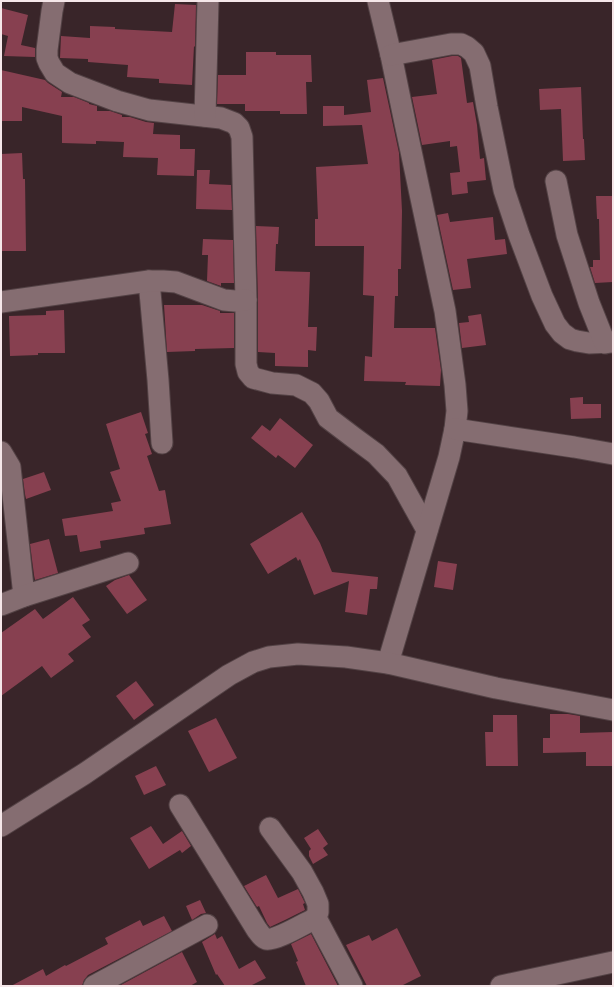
<svg xmlns="http://www.w3.org/2000/svg" width="614" height="987" font-family="'Varela Round',sans-serif">
	<style>
		.building { fill: #874050 }
		.lines { fill: none; stroke-linecap: round; stroke-linejoin: round }
		.minor-casing { stroke: #534245; stroke-width: 23 }
		.minor { stroke: #856d71; stroke-width: 21 }
	</style>
	<rect width="100%" height="100%" fill="#392529"/>
	<g class="building">
		<polygon points="175,4 196,5 195,47 194,46 192,85 159,83 159,79 127,77 128,65 88,62 88,59 60,58 61,36 90,38 90,26 115,27 115,29 172,32"/>
		<polygon points="1,8 28,15 21,45 35,48 35,57 4,56 8,36 1,34"/>
		<polygon points="246,52 276,52 276,55 311,55 312,82 306,82 307,114 280,114 280,111 245,111 245,104 217,104 218,75 246,75"/>
		<polygon points="452,56 458,56 461,58 467,103 473,102 477,125 480,159 484,158 486,180 467,182 468,193 452,195 450,173 460,172 457,146 450,147 450,141 422,145 412,97 437,94 432,60"/>
		<polygon points="1,70 45,80 48,83 62,92 61,97 74,97 89,103 89,104 97,106 97,111 110,111 122,115 122,117 130,117 146,122 154,123 153,134 180,135 180,149 195,149 194,176 157,175 158,158 123,157 124,142 96,141 96,144 62,143 62,116 22,107 22,121 1,121"/>
		<polygon points="383,78 399,153 402,211 401,269 398,269 398,296 395,296 394,328 435,328 441,370 440,386 405,385 406,382 364,381 365,356 372,357 374,296 363,295 364,246 315,246 315,219 318,219 316,167 368,164 362,125 323,126 323,106 344,106 344,115 371,112 367,80"/>
		<polygon points="581,87 583,139 584,139 585,160 563,161 561,109 540,110 539,89"/>
		<polygon points="22,153 23,179 25,179 26,251 1,251 1,154"/>
		<polygon points="197,170 210,170 209,184 231,185 232,210 196,209"/>
		<polygon points="596,196 613,196 613,282 595,283 590,267 593,267 593,260 600,260 599,219 597,219"/>
		<polygon points="448,213 450,222 493,217 495,240 505,239 507,254 467,259 471,288 453,290 437,215"/>
		<polygon points="256,226 279,227 278,244 276,244 275,271 310,272 308,327 317,327 316,351 308,350 308,367 275,366 275,353 258,352 258,300"/>
		<polygon points="203,239 233,240 234,283 221,283 221,286 207,281 208,255 202,255"/>
		<polygon points="164,305 202,305 220,311 220,313 234,313 234,348 195,349 195,351 167,352"/>
		<polygon points="64,310 65,353 38,353 38,355 10,356 9,316 46,315 46,311"/>
		<polygon points="481,314 486,345 462,348 459,323 469,322 468,316"/>
		<polygon points="583,397 583,404 601,404 601,418 571,419 570,398"/>
		<polygon points="141,412 148,433 145,434 152,454 147,456 159,491 165,490 171,524 144,528 145,534 100,541 101,548 80,552 77,535 65,536 62,519 113,511 111,503 121,501 110,472 120,469 106,424"/>
		<polygon points="280,418 313,445 295,468 278,455 276,458 251,438 262,425 270,431"/>
		<polygon points="44,472 51,490 26,499 25,494 23,479"/>
		<polygon points="302,512 320,543 332,572 378,577 377,589 370,589 367,615 345,612 349,581 314,595 300,559 298,561 296,557 268,574 250,544"/>
		<polygon points="49,539 58,573 35,580 34,575 30,544"/>
		<polygon points="438,561 457,564 453,590 434,587"/>
		<polygon points="129,575 147,600 127,614 106,586 115,580"/>
		<polygon points="73,597 90,620 82,625 91,637 68,654 74,661 51,678 42,666 1,696 1,633 35,609 43,619"/>
		<polygon points="136,681 154,705 134,720 116,696"/>
		<polygon points="550,714 568,714 580,716 580,733 613,732 613,766 586,766 586,752 543,753 543,738 550,738"/>
		<polygon points="493,715 517,715 518,766 486,766 485,732 493,732"/>
		<polygon points="216,718 237,758 209,772 188,731"/>
		<polygon points="156,766 166,785 144,795 135,776"/>
		<polygon points="151,826 163,844 182,831 191,846 182,853 180,850 149,869 130,838"/>
		<polygon points="318,829 328,844 323,848 328,855 313,864 309,856 309,851 311,849 304,838"/>
		<polygon points="266,875 278,898 298,889 305,903 303,904 305,910 285,920 270,927 267,923 259,906 257,907 244,886"/>
		<polygon points="200,900 206,913 201,914 192,920 186,906"/>
		<polygon points="164,916 172,931 88,975 84,980 82,986 11,986 43,969 46,976 65,965 66,966 108,944 105,938 140,920 143,926"/>
		<polygon points="397,928 421,976 401,986 367,986 346,945 369,935 372,941"/>
		<polygon points="215,934 217,939 222,936 239,969 255,960 266,978 250,986 225,986 217,974 216,975 202,942"/>
		<polygon points="311,934 338,986 306,986 296,962 298,961 291,944"/>
		<polygon points="182,952 197,982 190,986 119,986"/>
	</g>
	<g class="lines">
		<defs>
			<g id="minor">
				<polyline points="54,1 52,11 47,50 47,58 49,63 55,73 70,83 117,101 149,110 221,118 234,123 239,128 242,137 246,300 246,364 248,372 253,378 272,383 296,385 312,393 319,401 328,418 353,437 376,454 397,476 427,530"/>
				<polyline points="378,1 391,55 405,123 445,311 455,385 457,411 455,429 449,457 388,663"/>
				<polyline points="391,55 451,44 461,44 467,47 474,53 480,66 487,107 504,190 519,235 542,296 555,324 562,333 570,339 577,341 589,343 613,342"/>
				<polyline points="205,116 208,1"/>
				<polyline points="556,181 567,235 589,303 605,343"/>
				<polyline points="149,281 158,380 162,443"/>
				<polyline points="1,302 149,281 163,281 176,282 224,300 235,301 246,300"/>
				<polyline points="455,429 574,447 613,454"/>
				<polyline points="1,452 10,467 24,596"/>
				<polyline points="1,605 24,596 128,563"/>
				<path d="M180 805 257 930C259 932 262 938 266 939 274 942 307 922 316 918"/>
				<polyline points="1,826 84,774 229,675 253,662 269,657 298,654 346,657 388,663 496,688 613,710"/>
				<polyline points="270,828 302,872 313,892 318,904 318,912 316,918 352,986"/>
				<polyline points="94,986 207,925"/>
				<polyline points="501,986 613,962"/>
			</g>
		</defs>
		<use href="#minor" class="minor-casing"/>
		<use href="#minor" class="minor"/>
	</g>
	<rect width="614" height="987" fill="none" stroke="#f5e7e9" stroke-width="4"/>
</svg>
